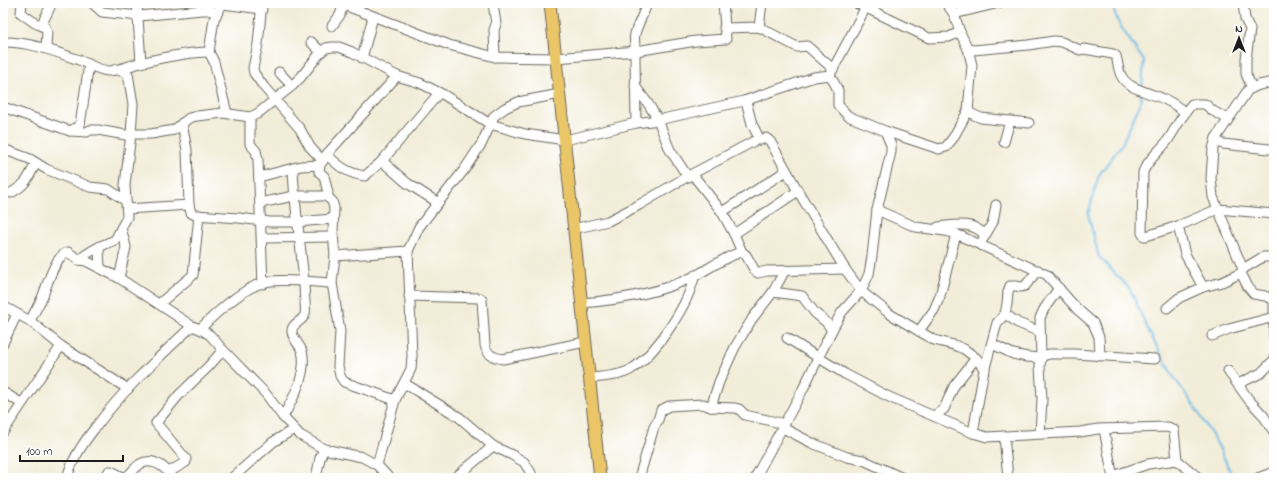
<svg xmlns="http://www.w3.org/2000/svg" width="1277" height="481" font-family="'Indie Flower',sans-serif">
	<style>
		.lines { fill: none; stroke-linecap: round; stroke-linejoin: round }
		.stream { stroke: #6dbbe7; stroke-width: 2 }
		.minor-casing { stroke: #67655e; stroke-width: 11 }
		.major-casing { stroke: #67655e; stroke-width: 13 }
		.minor { stroke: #fff; stroke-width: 9 }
		.major { stroke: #ebc669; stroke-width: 11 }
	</style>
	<rect width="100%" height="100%" fill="#fff"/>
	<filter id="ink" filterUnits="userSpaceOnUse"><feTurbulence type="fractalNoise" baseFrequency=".025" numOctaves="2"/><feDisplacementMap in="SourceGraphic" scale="8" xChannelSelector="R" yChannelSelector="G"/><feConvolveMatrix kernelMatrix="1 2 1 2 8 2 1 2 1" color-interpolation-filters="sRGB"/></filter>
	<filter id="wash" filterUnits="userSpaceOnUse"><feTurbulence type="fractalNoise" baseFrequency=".012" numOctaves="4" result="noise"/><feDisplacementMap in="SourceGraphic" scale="16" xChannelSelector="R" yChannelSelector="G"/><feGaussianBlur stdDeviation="0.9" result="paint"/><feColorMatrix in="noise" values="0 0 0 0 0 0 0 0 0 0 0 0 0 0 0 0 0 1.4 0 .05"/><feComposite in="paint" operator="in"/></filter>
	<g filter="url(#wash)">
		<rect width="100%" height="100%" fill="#f2edd8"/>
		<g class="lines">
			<g class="stream">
				<polyline points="1111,3 1119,24 1144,61 1142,87"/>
				<polyline points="1141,93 1140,104 1122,144 1099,175 1088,214 1099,257 1130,289 1149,332 1173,376 1195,407 1219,447 1233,478"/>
			</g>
		</g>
	</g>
	<g filter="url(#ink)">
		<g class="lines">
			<defs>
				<g id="minor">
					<polyline points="22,3 21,13 35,23 45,27 47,32 46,48"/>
					<polyline points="92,3 102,12 139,16 202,10 208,10 217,12"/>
					<polyline points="137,3 141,63"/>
					<polyline points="223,3 214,19 209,52 214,62 227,113"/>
					<polyline points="262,3 258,44 253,68 254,73 264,87 300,129 310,147 323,161"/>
					<polyline points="339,3 449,45 495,57 557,58 636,51 696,41 726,39 723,3"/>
					<polyline points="493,3 496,24 494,30 495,57"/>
					<polyline points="946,3 954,14 960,32"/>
					<polyline points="1243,3 1245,19 1250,29 1246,59 1246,74 1252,88"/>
					<polyline points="223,4 262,9"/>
					<polyline points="954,14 999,3"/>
					<polyline points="41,26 52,3"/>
					<polyline points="332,26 340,15 343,5"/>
					<polyline points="759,27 762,3"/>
					<polyline points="724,28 759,27 797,47 807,46 833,69"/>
					<path d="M3 42C30 42 54 51 79 60 89 64 98 70 108 71 118 71 130 65 140 63 161 58 188 52 209 52"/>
					<polyline points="311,42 321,52"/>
					<path d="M968 49 973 50 1028 45 1054 41 1062 42 1080 50 1084 49 1113 54 1116 56C1118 62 1118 71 1122 77 1129 90 1153 93 1166 100 1173 103 1179 108 1185 112"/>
					<polyline points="362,58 373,17"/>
					<polyline points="279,72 292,86"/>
					<polyline points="831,73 868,3"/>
					<polyline points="830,75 838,90 838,105 848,116 885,131 939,149 946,147 953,138 968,111 972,65 968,49 960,32 949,37 929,38 856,3"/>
					<polyline points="635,86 649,105 658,120 670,150 688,177"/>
					<polyline points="744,101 747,105 752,124 760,140"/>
					<polyline points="3,107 70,131 87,132 90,130 98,130 131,136"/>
					<polyline points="968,111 974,115 981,118 1029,123"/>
					<polyline points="250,117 250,144 256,151 258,160 263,284"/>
					<path d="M1228 119 1213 111 1205 104H1192C1182 115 1176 128 1168 140 1160 151 1148 159 1143 172L1142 233 1144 236H1146L1178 226 1218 209 1274 214"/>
					<polyline points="182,123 187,150 189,205"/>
					<path d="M636 123 635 57C637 49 633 41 635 34 638 23 644 14 647 3"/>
					<polyline points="70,131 80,125 89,64"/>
					<polyline points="131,134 151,134 174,130 189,118 197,116 223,113 250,117 257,114 292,86 301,77 321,52 326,48 332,47 339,47 352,52 397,76 420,83 444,95 490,124 525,134 565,140 636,123 658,120 744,101 814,77 830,75"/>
					<polyline points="1216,138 1219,143 1223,144 1269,149"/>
					<polyline points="1004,142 1010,121"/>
					<polyline points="3,149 30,159 46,169 90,187 108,189 126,201"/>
					<path d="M327 154C337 166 350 174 365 176L382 161 439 93"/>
					<polyline points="382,161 407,183 437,202"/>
					<polyline points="693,175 722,212 734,234 742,252 746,255 755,271 758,273 767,271 845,269"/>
					<polyline points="259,177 301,166 320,165"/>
					<path d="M11 193C27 184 28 178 36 163"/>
					<polyline points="260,203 294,196 326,196"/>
					<polyline points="127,209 189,205 191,213 195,215 239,218 270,222 297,222 333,219"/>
					<polyline points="877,210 916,227 945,231 956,234 1047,275 1077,309 1093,323 1099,337 1100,356"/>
					<polyline points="722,212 786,171"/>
					<polyline points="1178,226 1185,254 1203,287"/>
					<path d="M938 227C956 225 972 221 985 235"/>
					<polyline points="573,229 608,221 639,205 690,175 758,139 760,140 766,138 770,141 798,191 845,269 861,291 890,314 934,340 954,345 964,349 976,358 985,370"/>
					<polyline points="734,234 798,191"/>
					<polyline points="262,238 333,237"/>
					<polyline points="983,239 993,222 996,205"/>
					<polyline points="100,246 99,251 100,268"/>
					<polyline points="335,256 408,251"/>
					<path d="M79 260C89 251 102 245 115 240L127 217 125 185 131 134 133 104 128 74 116 69"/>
					<polyline points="1243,269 1213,197 1211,178 1213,149 1216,138 1248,90 1259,85 1274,82"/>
					<polyline points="1241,273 1248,287 1254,294 1265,296 1274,300 1274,311"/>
					<polyline points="119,278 126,247 121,228"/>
					<polyline points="773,292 802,296 815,313 826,322 832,330"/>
					<path d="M409 296 480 298 482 300 485 345C487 355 493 357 503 359L585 342"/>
					<path d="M582 303C620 300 660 293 695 276 708 269 728 255 742 252"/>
					<polyline points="159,304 193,275 199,215"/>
					<polyline points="3,306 30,321 61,346 128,389"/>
					<polyline points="1167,308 1179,298 1203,287 1222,282 1241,273 1243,269 1263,257 1274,257"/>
					<polyline points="1005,314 1018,323 1040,332"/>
					<path d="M30 321C34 313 38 306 42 298 47 286 55 255 68 252L79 260 86 261 119 278 192 326 200 329 210 335 223 350 266 394 283 417 300 435 324 449 362 457 377 465 389 478"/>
					<polyline points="1274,321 1274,337"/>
					<path d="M200 329C216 313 247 284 270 281 289 279 313 282 332 283"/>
					<polyline points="919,331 934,310 940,296 956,234"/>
					<polyline points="1212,336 1229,329 1274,317"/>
					<polyline points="787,338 845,374 889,397 973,433 987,437 1080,432 1098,429 1168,427 1174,430 1177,460"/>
					<polyline points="3,343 17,314"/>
					<polyline points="992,344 1013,354 1027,357 1041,358 1045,355 1050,354 1075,354 1155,359"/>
					<polyline points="1228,371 1249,400 1263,415 1274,432"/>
					<path d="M591 378C603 377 619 376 630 370 651 358 673 325 684 304 689 295 692 285 695 275"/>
					<polyline points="404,383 459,417 493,446 512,455 524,462 531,473 528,478"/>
					<polyline points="1238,384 1261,373 1274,360"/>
					<polyline points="3,392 21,403"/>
					<polyline points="395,400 344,382 340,376 338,366 340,331 332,283 335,256 333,233 334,208 332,201 326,196 328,193 324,176 319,172 320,165 327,154 397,76"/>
					<polyline points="711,407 719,382 735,347 752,319 773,292 785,270"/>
					<polyline points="934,416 944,409 954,386 976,358"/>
					<path d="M283 417C293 399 308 372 302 351 300 345 291 337 292 330 293 322 303 322 305 314 306 310 305 305 305 302 304 288 304 276 302 262 299 231 294 200 293 168"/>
					<polyline points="783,428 812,443 847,457 863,460 903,478"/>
					<polyline points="1104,429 1113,478"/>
					<polyline points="3,432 61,346"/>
					<polyline points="973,433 983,375 997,323 1005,314 1007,304 1008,292 1010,286 1016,286 1021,287 1025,286 1038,270"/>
					<polyline points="1040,434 1042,399 1040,366 1041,358 1040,318 1044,309 1059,288"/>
					<polyline points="1004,436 1008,478"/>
					<polyline points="377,465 395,400 411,369 412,356 408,251 419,227 464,170 482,143 494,116 505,108 518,102 560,94"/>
					<polyline points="169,472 186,462 186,459 156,423 179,395 208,367 223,350"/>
					<polyline points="1113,476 1148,464 1177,460 1199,478"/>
					<path d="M67 478C72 459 83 443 95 428 123 390 158 358 192 326"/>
					<path d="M105 478 109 471H111L125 478C131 474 134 468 140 464 154 457 165 467 173 478"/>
					<polyline points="232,478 273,442 294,429"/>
					<polyline points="316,478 320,458 324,449"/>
					<polyline points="455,478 493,446"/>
					<polyline points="639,478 654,427 658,420 661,410 669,406 703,404 711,407 735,408 739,409 745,415 785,424"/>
					<polyline points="755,478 802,391 833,328 842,312 861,291 869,274 872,256 877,210 891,152 891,145 885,131"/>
					<polyline points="1258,478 1274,472"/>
				</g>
				<polyline id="major" points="550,3 600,478"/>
			</defs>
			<use href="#minor" class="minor-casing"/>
			<use href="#major" class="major-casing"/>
			<use href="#minor" class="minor"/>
			<use href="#major" class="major"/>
		</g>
	</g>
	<rect width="1277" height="481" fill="none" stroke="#fff" stroke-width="16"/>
	<g transform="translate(1239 38)" stroke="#ffffff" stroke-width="3" paint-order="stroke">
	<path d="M0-3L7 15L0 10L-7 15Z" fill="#1c1c1c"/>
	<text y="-6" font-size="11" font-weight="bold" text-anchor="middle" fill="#1c1c1c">N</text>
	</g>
	<path d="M20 455v6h103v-6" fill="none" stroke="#1c1c1c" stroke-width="2"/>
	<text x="26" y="455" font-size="12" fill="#1c1c1c" stroke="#ffffff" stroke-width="3" paint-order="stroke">100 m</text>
</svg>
